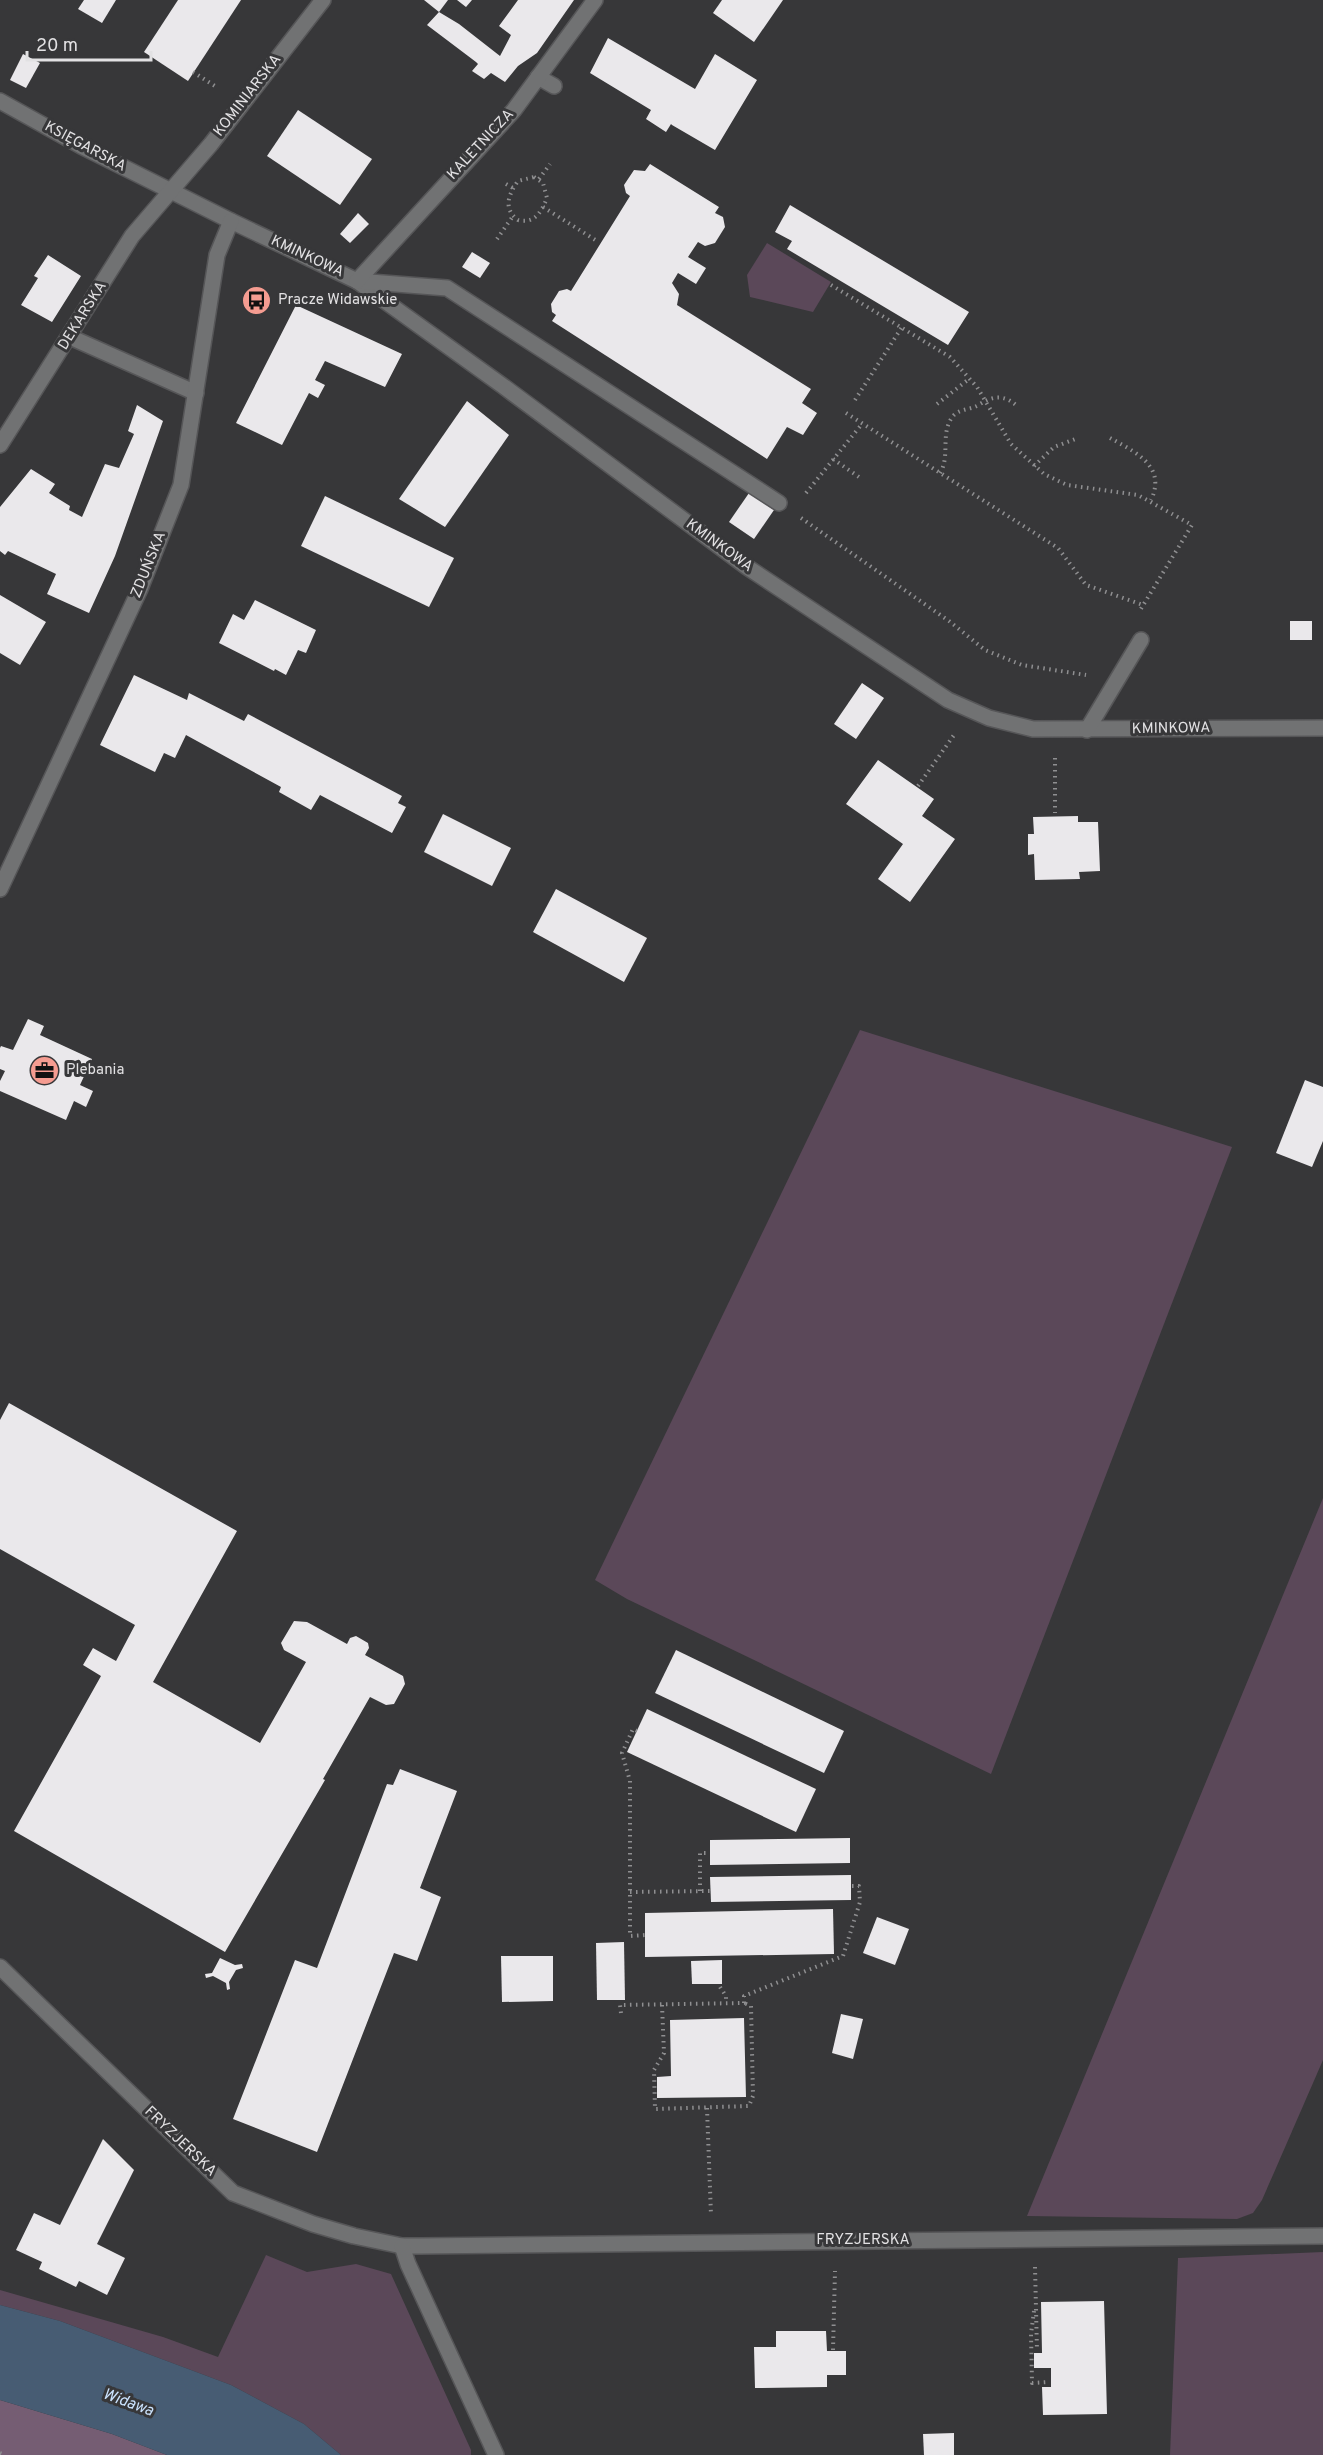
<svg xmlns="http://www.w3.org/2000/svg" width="1323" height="2455" font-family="Overpass,sans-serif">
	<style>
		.green { fill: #5b4859 }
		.forest { fill: #755d73 }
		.water { fill: #475c73 }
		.building { fill: #eae8eb }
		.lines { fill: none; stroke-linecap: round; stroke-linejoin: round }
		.minor-casing { stroke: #565658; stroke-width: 18 }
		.path { stroke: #8f8f91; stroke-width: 4; stroke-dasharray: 1.5 4.5; stroke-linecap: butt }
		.minor { stroke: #717273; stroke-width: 15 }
		.labels { text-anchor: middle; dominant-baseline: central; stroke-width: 6; stroke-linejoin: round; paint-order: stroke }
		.street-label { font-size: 15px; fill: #e2e1e3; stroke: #373739 }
		.poi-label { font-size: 15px; fill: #e2e1e3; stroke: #373739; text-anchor: start }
		.water-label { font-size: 16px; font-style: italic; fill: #cae2fd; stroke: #373739 }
	</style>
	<rect width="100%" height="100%" fill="#373739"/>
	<g class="green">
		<polygon points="767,243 831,282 813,312 750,297 747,275"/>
		<polygon points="860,1030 1232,1147 991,1774 627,1599 595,1580"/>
		<polygon points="1323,1498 1323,2060 1262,2200 1253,2213 1237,2219 1027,2216"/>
		<polygon points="1323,2252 1323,2455 1170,2455 1178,2258"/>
		<polygon points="266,2255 307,2272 356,2264 391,2274 471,2450 471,2455 341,2455 304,2424 231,2385 60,2321 0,2305 0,2290 163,2337 218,2357"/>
	</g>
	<polygon class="forest" points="0,2400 112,2434 167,2455 0,2455"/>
	<polygon class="water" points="0,2305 60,2321 231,2385 304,2424 341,2455 167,2455 112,2434 0,2400"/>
	<g class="building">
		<polygon points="84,0 116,0 102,23 78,9"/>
		<polygon points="178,0 241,0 188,81 144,52"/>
		<polygon points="424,0 448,0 439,12"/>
		<polygon points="457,0 472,0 466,7"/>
		<polygon points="518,0 574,0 537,53 518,66 505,82 491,73 484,79 472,71 478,64 476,62 427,25 439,12 459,24 500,56 511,35 499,26"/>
		<polygon points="722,0 783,0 754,42 713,13"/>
		<polygon points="608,38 695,89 715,54 757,80 715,150 672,125 671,124 666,132 646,119 651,110 590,73"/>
		<polygon points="23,54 40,63 26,88 10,80"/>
		<polygon points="298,110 372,159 340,205 267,156"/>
		<polygon points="650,164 719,207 715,213 723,217 725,227 715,243 705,246 698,242 688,257 706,268 696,284 678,273 672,283 679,294 677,305 811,389 802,403 817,413 803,435 787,427 767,459 552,321 556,315 552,312 551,304 559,291 567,289 571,291 630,196 626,193 624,185 634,170 645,171"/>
		<polygon points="790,205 969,312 948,345 787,249 792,241 775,232"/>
		<polygon points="358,213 369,224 350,243 340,234"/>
		<polygon points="472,252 490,263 480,278 462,267"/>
		<polygon points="48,255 81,276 52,322 21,305 38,278 34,276"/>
		<polygon points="296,305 402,354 385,387 325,361 315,380 325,385 318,398 309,393 282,445 236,423"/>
		<polygon points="467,401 509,435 445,527 399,499"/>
		<polygon points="137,405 163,421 115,556 89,613 47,594 56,574 8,551 5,555 0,551 0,507 31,469 55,484 49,493 70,506 69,510 82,517 105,464 119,468 134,434 128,431"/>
		<polygon points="749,493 774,510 754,539 729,522"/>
		<polygon points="325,496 454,558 429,607 301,546"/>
		<polygon points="0,595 46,622 20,665 0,653"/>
		<polygon points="255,600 316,630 306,653 298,650 286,675 275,669 274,671 219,643 233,614 244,620"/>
		<rect x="1290" y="621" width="22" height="19"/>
		<polygon points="134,675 187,700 189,693 244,721 248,714 402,796 398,803 406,807 392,833 320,795 311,810 279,792 281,787 186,735 175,758 164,753 155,772 100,745"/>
		<polygon points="862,683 884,698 856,739 834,724"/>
		<polygon points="878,760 934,799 922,816 955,839 910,902 878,879 903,844 846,804"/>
		<polygon points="443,814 511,848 492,886 424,852"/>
		<polygon points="1078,816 1078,822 1098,822 1100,871 1079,872 1080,879 1035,880 1034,854 1028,855 1028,834 1034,834 1033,817"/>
		<polygon points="556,889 647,938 624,982 533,932"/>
		<polygon points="28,1019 44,1026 40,1035 92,1059 80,1085 93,1091 86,1107 74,1101 66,1120 0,1091 0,1081 5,1071 0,1069 0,1048 1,1046 13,1050"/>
		<polygon points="1305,1080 1323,1087 1323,1141 1312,1167 1276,1153"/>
		<polygon points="9,1403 237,1531 153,1682 260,1743 306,1662 284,1650 281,1643 294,1621 307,1622 347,1644 350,1638 356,1636 368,1643 369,1648 365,1655 403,1676 405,1684 394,1704 386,1705 370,1697 323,1779 325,1780 225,1952 14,1831 101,1676 83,1665 93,1648 116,1661 135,1625 0,1549 0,1420"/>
		<polygon points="676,1650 844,1731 824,1773 655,1693"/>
		<polygon points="647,1709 816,1789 796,1832 627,1752"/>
		<polygon points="400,1769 457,1791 420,1888 441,1897 417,1961 394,1953 317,2152 233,2119 295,1960 317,1968 387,1784 393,1785"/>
		<polygon points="850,1838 850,1863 710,1865 710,1840"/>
		<polygon points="851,1875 851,1900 711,1902 710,1877"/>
		<polygon points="833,1909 834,1954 645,1957 645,1913"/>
		<polygon points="877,1917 909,1929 895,1965 863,1953"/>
		<polygon points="624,1942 625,2000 597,2000 596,1943"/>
		<polygon points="501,1956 553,1956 553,2001 502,2002"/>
		<polygon points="220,1958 235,1965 242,1964 243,1968 236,1970 229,1982 230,1989 227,1990 226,1983 213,1976 206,1978 205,1974 212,1973"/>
		<polygon points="722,1960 722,1984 692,1984 691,1961"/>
		<polygon points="841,2014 863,2019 853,2059 832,2053"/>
		<polygon points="744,2018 746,2097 657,2098 657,2077 671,2076 670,2020"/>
		<polygon points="103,2139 134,2170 97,2244 125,2258 107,2295 79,2281 76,2287 39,2269 42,2262 16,2250 34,2213 60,2225"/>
		<polygon points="1104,2301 1107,2414 1043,2415 1042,2387 1051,2387 1051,2368 1034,2368 1034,2353 1042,2353 1041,2302"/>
		<polygon points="776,2331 826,2331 827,2351 846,2351 846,2375 827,2375 827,2387 755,2388 754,2347 776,2347"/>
		<polygon points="954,2433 954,2455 924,2455 923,2434"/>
	</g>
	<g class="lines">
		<defs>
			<g id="minor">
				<polyline points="538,77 554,86"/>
				<polyline points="0,101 81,146 231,221 357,281 503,386 747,567 948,700 989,718 1033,729 1323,728"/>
				<polyline points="357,281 447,288 779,503"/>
				<polyline points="357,281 514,110 595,0"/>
				<polyline points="70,337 196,393"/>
				<polyline points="0,445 132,236 211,144 323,0"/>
				<polyline points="1087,730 1141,640"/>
				<polyline points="0,889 140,589 181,485 217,255 231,221"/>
				<polyline points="0,1967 233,2193 313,2224 354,2236 402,2246 420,2246 1323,2236"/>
				<polyline points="402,2246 408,2264 496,2455"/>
			</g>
		</defs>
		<use href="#minor" class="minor-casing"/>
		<g class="path">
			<polyline points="193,72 218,88"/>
			<path d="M534 177 543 183 547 198C541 212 535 224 518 220 503 209 508 195 518 181Z"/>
			<polyline points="539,179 550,164"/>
			<polyline points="506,184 513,188"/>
			<polyline points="543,207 597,241"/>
			<polyline points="497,239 513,216"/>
			<polyline points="831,285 950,357 977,387 1011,444 1044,474 1067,485 1138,495 1192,525 1139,612"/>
			<polyline points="855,400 902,327"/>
			<polyline points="937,404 969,379"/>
			<polyline points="846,413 1058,548 1086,585 1143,605"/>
			<path d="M1110 438C1135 452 1167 466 1151 500"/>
			<polyline points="833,459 859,477"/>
			<polyline points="1034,466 1054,447 1078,438"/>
			<path d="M940 473C951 456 939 432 954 415 962 408 972 410 980 404 994 395 1005 395 1017 406"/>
			<polyline points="806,493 862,424"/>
			<polyline points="801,518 949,621 985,650 1022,665 1086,675"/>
			<polyline points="1055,758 1055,813"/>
			<polyline points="918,786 954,735"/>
			<polyline points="637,1731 633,1729 622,1753 630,1781 630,1936 645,1935"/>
			<polyline points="700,1891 700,1853 710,1853"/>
			<polyline points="630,1892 711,1891"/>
			<polyline points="720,1987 726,1996 726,2003"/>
			<polyline points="662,2005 664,2053 654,2070 655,2109 749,2106 753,2096 751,2006 744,2003"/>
			<polyline points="621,2013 620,2005 744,2003 744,1996 843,1956 860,1902 859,1886 851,1886"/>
			<polyline points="707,2108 711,2215"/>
			<polyline points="1035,2267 1037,2351"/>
			<polyline points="1034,2311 1031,2334 1032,2383 1049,2382"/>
			<polyline points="833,2350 835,2271"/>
			<polyline points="0,2453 5,2455"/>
		</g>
		<use href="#minor" class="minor"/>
	</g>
	<defs>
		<symbol id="bus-disc" viewBox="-11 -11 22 22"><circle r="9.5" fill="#f59c91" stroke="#373739"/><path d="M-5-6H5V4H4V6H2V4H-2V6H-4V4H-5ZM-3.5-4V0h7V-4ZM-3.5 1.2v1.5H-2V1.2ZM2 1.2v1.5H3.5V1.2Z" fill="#111"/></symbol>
		<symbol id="office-disc" viewBox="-11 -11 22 22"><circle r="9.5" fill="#f59c91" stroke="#373739"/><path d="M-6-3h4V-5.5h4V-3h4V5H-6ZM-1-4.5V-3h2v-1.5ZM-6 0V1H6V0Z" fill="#111"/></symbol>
	</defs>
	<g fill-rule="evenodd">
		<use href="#bus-disc" x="240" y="284" width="33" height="33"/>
		<use href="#office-disc" x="28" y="1054" width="33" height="33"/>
	</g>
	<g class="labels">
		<g class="street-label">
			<text transform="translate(248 96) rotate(-52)">KOMINIARSKA</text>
			<text transform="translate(481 145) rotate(-47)">KALETNICZA</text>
			<text transform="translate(85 147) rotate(28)">KSIĘGARSKA</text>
			<text transform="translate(307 257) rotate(25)">KMINKOWA</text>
			<text transform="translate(83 316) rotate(-58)">DEKARSKA</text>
			<text transform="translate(719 546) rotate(36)">KMINKOWA</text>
			<text transform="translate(149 565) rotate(-68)">ZDUŃSKA</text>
			<text transform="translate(1171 729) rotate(-1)">KMINKOWA</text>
			<text transform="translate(180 2142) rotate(44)">FRYZJERSKA</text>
			<text x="863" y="2240">FRYZJERSKA</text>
		</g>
		<g class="poi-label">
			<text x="278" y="300">Pracze Widawskie</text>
			<text x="66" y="1070">Plebania</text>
		</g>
		<g class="water-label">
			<text transform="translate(128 2403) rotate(20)">Widawa</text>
		</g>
	</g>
	<path d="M27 51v9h124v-9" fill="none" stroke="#e2e1e3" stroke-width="3"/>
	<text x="36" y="51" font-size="18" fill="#e2e1e3" stroke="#373739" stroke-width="4.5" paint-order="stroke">20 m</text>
</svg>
